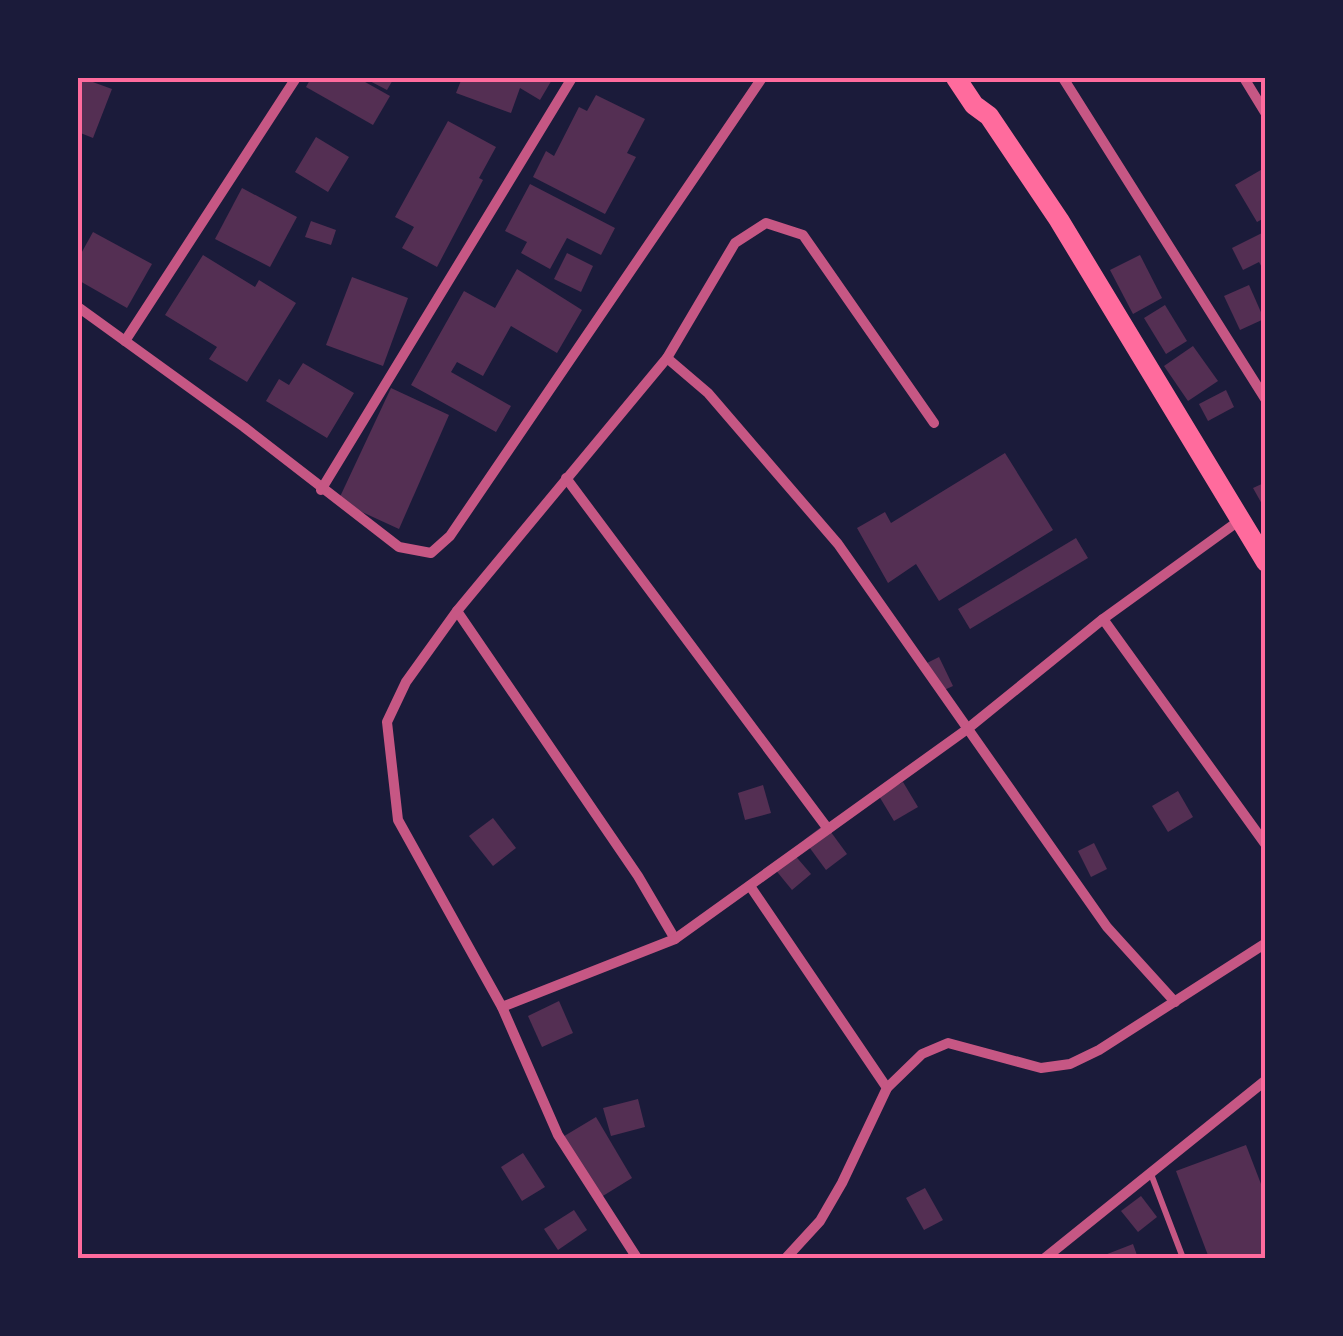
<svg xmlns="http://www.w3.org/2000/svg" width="1343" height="1336" font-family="'Alegreya Sans',sans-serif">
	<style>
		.building { fill: #542f53 }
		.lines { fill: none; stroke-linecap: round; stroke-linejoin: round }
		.service { stroke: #c65784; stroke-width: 6 }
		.minor { stroke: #c65784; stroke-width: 10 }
		.secondary { stroke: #ff6b9d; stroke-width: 20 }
		.neatline { fill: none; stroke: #ff6b9d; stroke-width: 4 }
	</style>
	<rect width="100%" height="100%" fill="#1b1b3a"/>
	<g class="building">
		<polygon points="78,78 91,78 90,81 112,89 93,138 78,132"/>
		<polygon points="311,78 358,78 390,96 373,125 306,87"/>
		<polygon points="364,78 394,78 387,90"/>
		<polygon points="462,78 497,78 509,82 502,78 553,78 540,100 520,88 511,113 456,93"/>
		<polygon points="596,95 645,119 627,153 636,157 605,214 533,177 546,151 554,156 579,107 587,111"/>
		<polygon points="448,121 496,147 479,178 483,180 437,267 402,248 414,227 395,217"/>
		<polygon points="316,137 349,157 328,192 295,172"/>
		<polygon points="1266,167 1266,217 1257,222 1235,185"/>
		<polygon points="530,184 615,228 601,255 567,238 550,269 521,253 527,242 505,231"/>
		<polygon points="242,188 297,217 270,267 215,239"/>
		<polygon points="311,221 336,230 331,245 305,237"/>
		<polygon points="93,232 152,264 127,308 78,280 78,259"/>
		<polygon points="1264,232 1266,275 1259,262 1243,270 1232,248"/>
		<polygon points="567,253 593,266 581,292 554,279"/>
		<polygon points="203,255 255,287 259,280 296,303 247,382 209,359 217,347 165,315"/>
		<polygon points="1140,255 1162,298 1133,314 1110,270"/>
		<polygon points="517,269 582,310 557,353 511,326 483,376 457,362 451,372 511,406 496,432 411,385 464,291 495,308"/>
		<polygon points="352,277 408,298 383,366 326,345"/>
		<polygon points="1249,285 1264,319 1240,330 1224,296"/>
		<polygon points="1165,305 1187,341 1166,354 1144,318"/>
		<polygon points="1193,346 1218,381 1188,401 1164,366"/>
		<polygon points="303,363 354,393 327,438 266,401 279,379 289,385"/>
		<polygon points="391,388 449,415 399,529 338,501"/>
		<polygon points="1226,390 1234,407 1208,421 1199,404"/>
		<polygon points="1005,453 1053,530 939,601 916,564 888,583 857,528 885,512 891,523"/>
		<polygon points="1266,482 1266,511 1253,488"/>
		<polygon points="1076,538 1088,558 970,629 958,609"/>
		<polygon points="939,657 953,686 942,691 927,663"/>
		<polygon points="903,782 918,807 894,821 879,796"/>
		<polygon points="763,785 771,813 745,820 738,793"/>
		<polygon points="1178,791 1193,817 1168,832 1152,806"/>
		<polygon points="493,818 516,848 493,866 469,836"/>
		<polygon points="825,824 847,854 826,870 804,840"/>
		<polygon points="1094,843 1107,869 1091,877 1078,851"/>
		<polygon points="792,852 811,874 792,890 774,868"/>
		<polygon points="559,1001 573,1033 542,1047 528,1016"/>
		<polygon points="638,1099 645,1127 611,1136 603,1108"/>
		<polygon points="596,1117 632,1178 598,1199 561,1138"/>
		<polygon points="1246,1145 1266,1197 1266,1258 1209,1258 1176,1171"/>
		<polygon points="523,1153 545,1187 522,1201 501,1167"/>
		<polygon points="925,1188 943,1220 924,1230 906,1198"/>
		<polygon points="1141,1196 1157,1217 1138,1232 1121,1211"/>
		<polygon points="574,1210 587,1230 558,1250 544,1229"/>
		<polygon points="1133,1244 1138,1258 1097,1258"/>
	</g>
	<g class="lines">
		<polyline class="service" points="1151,1174 1183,1258"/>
		<g class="minor">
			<polyline points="1063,78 1266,400"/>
			<polyline points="1244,78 1266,114"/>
			<polyline points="78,307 244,427 399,547 431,553 450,536 762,78"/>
			<polyline points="125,341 296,78"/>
			<polyline points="667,358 708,393 838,544 1107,927 1175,1002"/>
			<polyline points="566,478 828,829"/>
			<polyline points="321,490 572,78"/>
			<polyline points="457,611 638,876 675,939"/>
			<polyline points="1103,619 1266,845"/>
			<polyline points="750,886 887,1088"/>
			<polyline points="502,1007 675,939 966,730 1103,619 1240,520"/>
			<polyline points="637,1258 558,1135 502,1007 398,820 387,722 406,682 457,611 667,358 735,243 766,223 803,235 934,423"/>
			<polyline points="786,1258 820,1221 842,1183 887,1088 922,1054 948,1043 1041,1068 1070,1064 1099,1050 1266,943"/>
			<polyline points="1045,1258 1266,1080"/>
		</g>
		<polyline class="secondary" points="956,78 974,105 989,116 1059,220 1266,562"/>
	</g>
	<rect width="1343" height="1336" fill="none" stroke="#1b1b3a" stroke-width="160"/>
	<rect x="80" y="80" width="1183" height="1176" class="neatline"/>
</svg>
